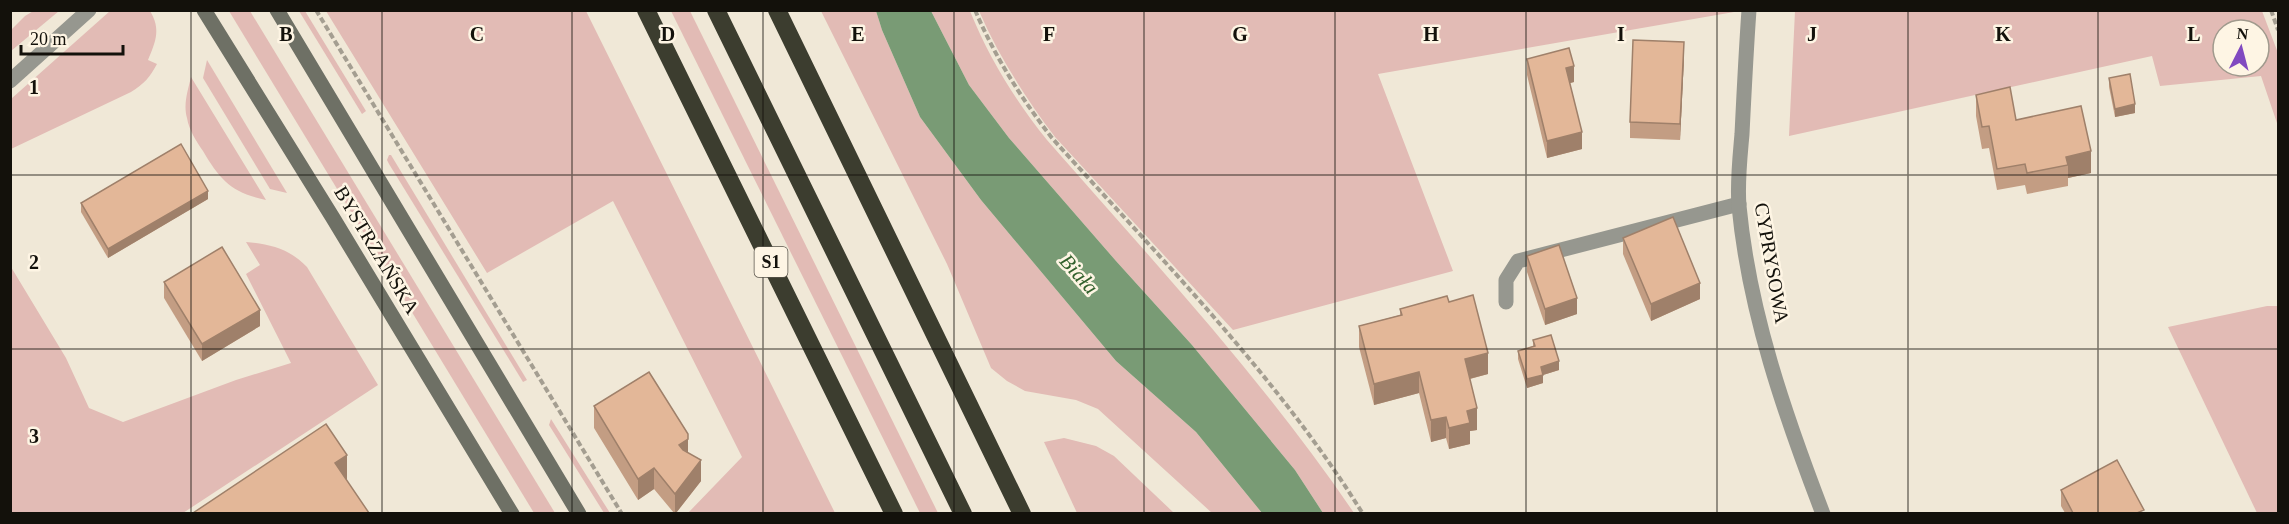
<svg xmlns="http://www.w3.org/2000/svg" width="2289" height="524" font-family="'Times New Roman',serif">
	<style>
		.green { fill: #e2bbb5; fill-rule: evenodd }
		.water { fill: #799b75 }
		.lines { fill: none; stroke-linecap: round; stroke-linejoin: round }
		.path { stroke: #a49e91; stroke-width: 4; stroke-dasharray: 6 3; stroke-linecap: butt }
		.service { stroke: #96978f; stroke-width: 15 }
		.minor { stroke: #96978f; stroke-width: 15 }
		.secondary { stroke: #6e7065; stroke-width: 15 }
		.motorway { stroke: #3c3d2f; stroke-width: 18 }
		.wall { fill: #c39d83 }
		.shaded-wall { fill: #9f806a }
		.building { fill: #e3b798; stroke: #9f806a; stroke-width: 1.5 }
		.grid { fill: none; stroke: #13110b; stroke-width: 1.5; stroke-opacity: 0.55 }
		.labels { text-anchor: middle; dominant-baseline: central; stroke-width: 5; stroke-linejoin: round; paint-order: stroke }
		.shield { fill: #fef5e4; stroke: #5a554c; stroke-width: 1.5 }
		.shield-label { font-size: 18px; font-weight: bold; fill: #13110b }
		.street-label { font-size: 20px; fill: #13110b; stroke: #fef5e4 }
		.water-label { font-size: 21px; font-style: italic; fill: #32612d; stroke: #fef5e4 }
		.grid-label { font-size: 20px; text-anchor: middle; font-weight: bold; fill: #13110b; stroke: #fef5e4; stroke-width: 5; stroke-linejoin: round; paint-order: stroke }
	</style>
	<rect width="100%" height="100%" fill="#f0e8d7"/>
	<g class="green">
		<polygon points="35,10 59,11 11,51 11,30 25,16"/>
		<path d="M110 11H150C161 29 156 41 148 60L157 64C150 77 144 84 131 92L11 149V99Z"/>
		<polygon points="229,11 250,11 555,513 534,513"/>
		<polygon points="299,11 305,11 366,111 362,114"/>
		<polygon points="326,11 586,11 835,513 688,513 742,457 613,201 487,273"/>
		<polygon points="671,11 690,11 938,513 920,513"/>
		<polygon points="821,11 876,11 882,30 920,117 981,200 1116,361 1196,432 1262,513 1212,513 1098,409 1076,400 1025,391 1007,381 991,368 947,264"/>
		<path d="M931 11H970C989 58 1015 100 1047 140 1153 261 1264 380 1354 513H1323L1295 470 1192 345 1116 261 1009 138 969 85Z"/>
		<path d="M979 11 1734 10V12L1378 74 1453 271 1233 330 1055 137C1025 97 999 57 979 11Z"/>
		<path d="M1795 11H2262L2278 53V126L2261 76 2160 86 2152 56 1789 136ZM2223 30H2259V66H2223Z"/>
		<polygon points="207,60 287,193 270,189 203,78"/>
		<path d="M191 77 266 200C232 193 220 180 203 151 196 141 189 130 187 118 183 104 188 90 191 77Z"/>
		<polygon points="389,155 391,155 527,380 523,382 389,164 387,160"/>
		<path d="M246 242C270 244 290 249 307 267L378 385 183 513H11V267L66 358 89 408 123 422 236 380 291 363 246 274 260 265Z"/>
		<polygon points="2267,306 2278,306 2278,513 2257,513 2168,327"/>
		<polygon points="551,419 610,513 604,513 549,425"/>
		<polygon points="1064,438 1096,446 1114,456 1174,513 1077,513 1044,442"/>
	</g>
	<polygon class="water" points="876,11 931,11 969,85 1009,138 1116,261 1192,345 1295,470 1323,513 1262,513 1196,432 1116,361 981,200 920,117 882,30"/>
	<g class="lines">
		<g class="path">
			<polyline points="316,10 622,514"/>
			<path d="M975 10C995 57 1021 98 1052 138 1159 257 1278 377 1363 514"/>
			<polyline points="2271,10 2278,30"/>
		</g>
		<g class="service">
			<polyline points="10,81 89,10"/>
			<polyline points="1506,302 1506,280 1518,261 1739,204"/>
		</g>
		<path class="minor" d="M1749 10C1746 52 1744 93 1742 134 1740 157 1737 183 1739 206 1749 312 1785 415 1823 514"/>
		<g class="secondary">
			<polyline points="204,10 333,218 512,514"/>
			<polyline points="277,10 579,514"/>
		</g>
		<g class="motorway">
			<polyline points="646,10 894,514"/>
			<polyline points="716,10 963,514"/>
			<polyline points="777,10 1022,514"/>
		</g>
	</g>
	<g class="wall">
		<polygon points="1684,58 1680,140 1630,138 1630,122"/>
		<polygon points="1527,59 1574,82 1570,83 1582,149 1547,158 1527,75"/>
		<polygon points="2109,78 2135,113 2115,117 2109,87"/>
		<polygon points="1976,95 2016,120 2091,173 2068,178 2068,186 2027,194 2025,185 1997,190 1989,148 1982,149 1976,116"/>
		<polygon points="208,199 108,258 81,212 81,203"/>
		<polygon points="1623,238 1700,299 1651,321 1623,254"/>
		<polygon points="1527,256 1577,314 1545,325 1527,272"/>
		<polygon points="164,282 260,326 202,361 164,298"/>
		<polygon points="1449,302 1488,374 1470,379 1477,430 1470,431 1470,444 1449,449 1446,438 1431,442 1419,393 1374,405 1359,347 1359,326 1400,315 1400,309"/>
		<polygon points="1533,340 1559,370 1543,375 1543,383 1527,388 1518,359 1518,351 1533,346"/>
		<polygon points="594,406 688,453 701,481 676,513 674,513 654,489 638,500 594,428"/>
		<polygon points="2061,490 2144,513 2065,513 2061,506"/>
	</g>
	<g class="shaded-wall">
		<polygon points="1684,42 1684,58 1680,140 1680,124"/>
		<polygon points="1574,66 1574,82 1566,84 1566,68"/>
		<polygon points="2135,104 2135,113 2115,117 2115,109"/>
		<polygon points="1582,132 1582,149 1547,158 1547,141"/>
		<polygon points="2091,151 2091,173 2068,178 2068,165 2066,157"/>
		<polygon points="208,191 208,199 108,258 108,249"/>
		<polygon points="1700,283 1700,299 1651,321 1651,304"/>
		<polygon points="1577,298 1577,314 1545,325 1545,309"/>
		<polygon points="260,310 260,326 202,361 202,344"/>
		<polygon points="1488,353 1488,374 1465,380 1465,359"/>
		<polygon points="1559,361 1559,370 1543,375 1543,383 1527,388 1527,379 1541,367"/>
		<polygon points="1419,372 1419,393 1374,405 1374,384"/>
		<polygon points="1477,408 1477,430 1470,431 1470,444 1449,449 1449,428 1467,411"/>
		<polygon points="1446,417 1446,438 1431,442 1431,420"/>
		<polygon points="688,434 688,460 679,445"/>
		<polygon points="347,455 347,480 335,488 335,463"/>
		<polygon points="701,460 701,481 676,513 675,513 675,494"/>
		<polygon points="654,468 654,489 638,500 638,479"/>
	</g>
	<g class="building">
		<polygon points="1633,40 1684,42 1680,124 1630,122"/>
		<polygon points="1569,48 1574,66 1566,68 1582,132 1547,141 1527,59"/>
		<polygon points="2130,74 2135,104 2115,109 2109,78"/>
		<polygon points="2010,87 2016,120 2081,106 2091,151 2066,157 2068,165 2027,173 2025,164 1997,169 1989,126 1982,127 1976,95"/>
		<polygon points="181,144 208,191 108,249 81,203"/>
		<polygon points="1673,217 1700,283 1651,304 1623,238"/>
		<polygon points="1559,245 1577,298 1545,309 1527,256"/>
		<polygon points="222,247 260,310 202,344 164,282"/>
		<polygon points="1473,295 1488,353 1465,359 1477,408 1467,411 1470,423 1449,428 1446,417 1431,420 1419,372 1374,384 1359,326 1402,315 1400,309 1447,296 1449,302"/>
		<polygon points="1551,335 1559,361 1541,367 1543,375 1527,379 1518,351 1535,346 1533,340"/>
		<polygon points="649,372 688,434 688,439 679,445 683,450 701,460 675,494 654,468 638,479 594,406"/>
		<polygon points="326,424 347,455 335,463 369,513 193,513"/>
		<polygon points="2117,460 2144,510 2137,513 2073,513 2061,490"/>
	</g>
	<path class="grid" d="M191 10V514M382 10V514M572 10V514M763 10V514M954 10V514M1144 10V514M1335 10V514M1526 10V514M1717 10V514M1908 10V514M2098 10V514M10 175H2278M10 349H2278"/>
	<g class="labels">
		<rect class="shield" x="754.5" y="247" width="33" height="30" rx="4.5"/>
		<g class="shield-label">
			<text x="771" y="262">S1</text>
		</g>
		<g class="street-label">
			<text transform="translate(377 250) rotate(59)">BYSTRZAŃSKA</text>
			<text transform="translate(1772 263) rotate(80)">CYPRYSOWA</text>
		</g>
		<g class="water-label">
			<text transform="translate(1079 274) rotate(48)">Biała</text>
		</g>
	</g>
	<g class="grid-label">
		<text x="286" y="41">B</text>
		<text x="477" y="41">C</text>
		<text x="668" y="41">D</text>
		<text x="858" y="41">E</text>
		<text x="1049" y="41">F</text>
		<text x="1240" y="41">G</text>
		<text x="1431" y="41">H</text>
		<text x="1621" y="41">I</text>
		<text x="1812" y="41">J</text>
		<text x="2003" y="41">K</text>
		<text x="2194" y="41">L</text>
		<text x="34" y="94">1</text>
		<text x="34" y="269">2</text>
		<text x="34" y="443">3</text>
	</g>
	<rect width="2289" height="524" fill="none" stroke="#13110b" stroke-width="24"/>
	<g transform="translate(2241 48) rotate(6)"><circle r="28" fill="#fef5e4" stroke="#a09a8d" stroke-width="1.5"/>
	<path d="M0-4.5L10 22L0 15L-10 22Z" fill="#8149c0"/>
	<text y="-9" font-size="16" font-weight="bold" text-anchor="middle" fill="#13110b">N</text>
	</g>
	<path d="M21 45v9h102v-9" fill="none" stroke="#13110b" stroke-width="3"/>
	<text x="30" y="45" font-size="18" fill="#13110b" stroke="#fef5e4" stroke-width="4.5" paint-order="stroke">20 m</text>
</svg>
